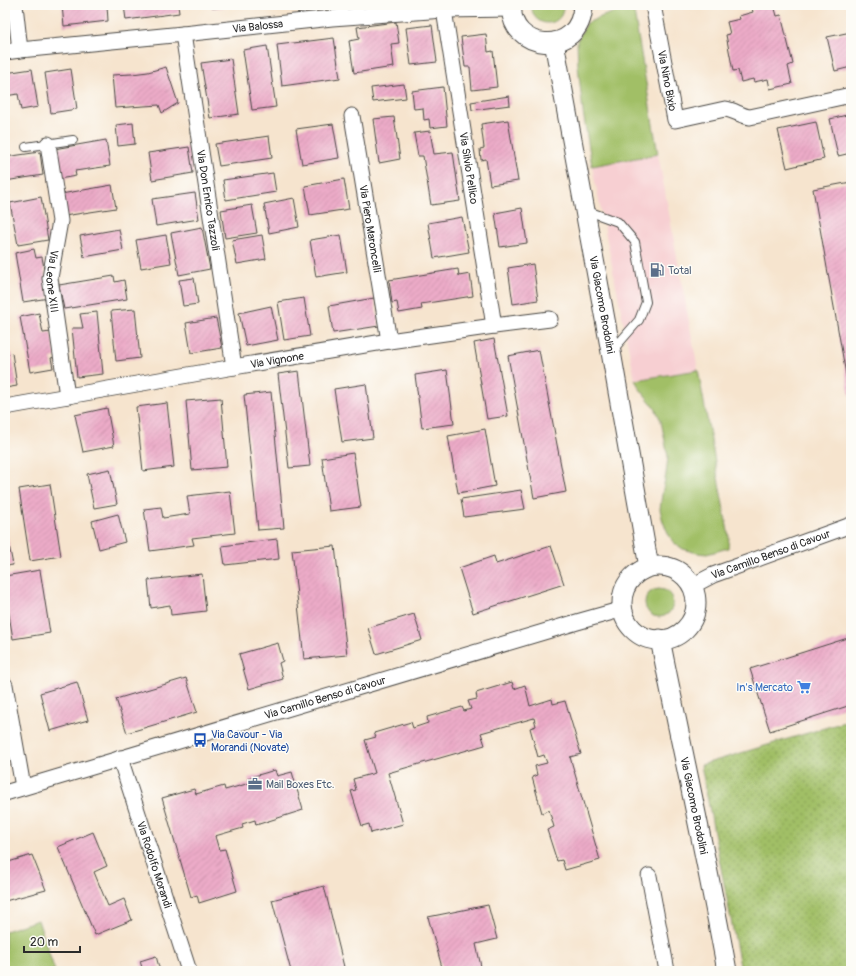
<svg xmlns="http://www.w3.org/2000/svg" width="856" height="976" font-family="Pangolin,sans-serif">
	<style>
		.built { fill: #f7cfd2 }
		.grass { fill: #a1bf66; stroke: #667548 }
		.park { fill: url(#park-dots); stroke: #667548 }
		.building { fill: url(#building-hatch) }
		.lines { fill: none; stroke-linecap: round; stroke-linejoin: round }
		.service-casing { stroke: #494743; stroke-width: 10 }
		.minor-casing { stroke: #494743; stroke-width: 17 }
		.tertiary-casing { stroke: #494743; stroke-width: 21 }
		.service { stroke: #fff; stroke-width: 8 }
		.minor { stroke: #fff; stroke-width: 15 }
		.tertiary { stroke: #fff; stroke-width: 19 }
		.labels { text-anchor: middle; dominant-baseline: central; stroke-width: 3; stroke-linejoin: round; paint-order: stroke }
		.street-label { font-size: 11px; fill: #2b2b2b; stroke: #fdfcf7 }
		.service-label { font-size: 11px; fill: #4e5e75; stroke: #fdfcf7; text-anchor: start }
		.shop-label { font-size: 11px; fill: #366cbe; stroke: #fdfcf7; text-anchor: end }
		.transit-label { font-size: 11px; fill: #164399; stroke: #fdfcf7; text-anchor: start }
	</style>
	<defs>
		<pattern id="park-dots" width="8" height="8" patternUnits="userSpaceOnUse"><rect width="8" height="8" fill="#a1bf66"/><path d="M2 2h.1M6 6h.1" fill="none" stroke="#839b54" stroke-width="1.8" stroke-linecap="round"/></pattern>
		<pattern id="building-hatch" width="6" height="6" patternUnits="userSpaceOnUse"><rect width="6" height="6" fill="#ecabc8"/><path d="M-1 1l2-2M0 6l6-6M5 7l2-2" fill="none" stroke="#cb93ac"/></pattern>
	</defs>
	<rect width="100%" height="100%" fill="#fdfcf7"/>
	<filter id="ink" filterUnits="userSpaceOnUse"><feTurbulence type="fractalNoise" baseFrequency=".025" numOctaves="2"/><feDisplacementMap in="SourceGraphic" scale="8" xChannelSelector="R" yChannelSelector="G"/><feConvolveMatrix kernelMatrix="1 2 1 2 8 2 1 2 1" color-interpolation-filters="sRGB"/></filter>
	<filter id="wash" filterUnits="userSpaceOnUse"><feTurbulence type="fractalNoise" baseFrequency=".012" numOctaves="4" result="noise"/><feDisplacementMap in="SourceGraphic" scale="16" xChannelSelector="R" yChannelSelector="G"/><feGaussianBlur stdDeviation="0.9" result="paint"/><feColorMatrix in="noise" values="0 0 0 0 0 0 0 0 0 0 0 0 0 0 0 0 0 1.4 0 .05"/><feComposite in="paint" operator="in"/></filter>
	<g filter="url(#wash)">
		<rect width="100%" height="100%" fill="#f6e4ce"/>
		<polygon class="built" points="658,154 698,370 635,380 592,166"/>
		<g class="grass">
			<path d="M532 5H563C565 29 530 29 532 5Z"/>
			<polygon points="633,6 658,154 592,166 583,112 578,66 577,41 587,23 603,16"/>
			<polygon points="698,370 729,537 728,548 707,554 697,553 683,549 673,542 669,535 663,522 660,509 662,494 666,474 668,457 661,421 655,408 640,389 635,380"/>
			<circle cx="659" cy="603" r="14"/>
			<polygon points="38,920 55,971 5,971 5,931"/>
		</g>
		<polygon class="park" points="851,720 851,971 741,971 701,765"/>
		<g id="blocks">
			<g class="building">
				<polygon points="62,5 107,5 108,21 64,26"/>
				<polygon points="124,5 178,5 179,13 126,20"/>
				<polygon points="211,5 243,5 243,6 212,8"/>
				<polygon points="751,5 774,5 777,16 781,15 793,64 788,66 792,84 770,89 768,79 754,82 753,79 741,82 738,70 733,71 726,35 730,34 727,22 740,19 739,16 753,12"/>
				<polygon points="396,22 399,43 391,44 394,67 354,73 349,41 359,39 357,27"/>
				<polygon points="432,25 437,62 411,65 406,28"/>
				<polygon points="851,32 851,67 835,71 827,37"/>
				<polygon points="486,34 488,52 493,51 497,87 472,90 470,67 465,67 461,37"/>
				<polygon points="334,38 340,78 282,86 277,45"/>
				<polygon points="267,46 276,107 252,110 243,50"/>
				<polygon points="231,59 239,114 210,118 201,63"/>
				<polygon points="166,67 178,103 162,113 159,105 115,108 112,75 132,74 148,72"/>
				<polygon points="32,69 38,107 21,110 18,94 5,96 5,73"/>
				<polygon points="71,69 77,109 51,113 45,73"/>
				<polygon points="404,84 406,98 373,102 371,88"/>
				<polygon points="443,87 447,126 430,128 429,119 424,120 423,108 414,109 412,91"/>
				<polygon points="509,96 510,105 472,110 471,102"/>
				<polygon points="851,114 851,153 838,156 830,119"/>
				<polygon points="394,117 400,159 379,163 373,119"/>
				<polygon points="508,120 518,181 490,185 486,159 481,160 480,149 484,148 481,124"/>
				<polygon points="816,122 824,159 787,168 778,130"/>
				<polygon points="133,123 135,144 118,146 116,125"/>
				<polygon points="333,124 339,158 302,164 296,129"/>
				<polygon points="430,131 434,154 453,152 460,201 431,205 423,156 418,156 414,133"/>
				<polygon points="269,136 272,158 219,166 215,144"/>
				<polygon points="106,140 110,166 75,171 76,176 59,179 54,149"/>
				<polygon points="189,147 193,173 152,180 148,153"/>
				<polygon points="40,152 43,175 5,181 5,157"/>
				<polygon points="273,173 276,192 226,200 223,180"/>
				<polygon points="344,179 349,209 310,215 305,186"/>
				<polygon points="851,182 851,211 848,212 851,228 851,397 850,397 813,189"/>
				<polygon points="112,185 116,208 64,216 61,194"/>
				<polygon points="195,193 199,219 156,226 152,199"/>
				<polygon points="41,197 48,240 18,245 10,203"/>
				<polygon points="294,198 299,227 269,233 264,204"/>
				<polygon points="252,205 257,233 225,238 221,210"/>
				<polygon points="522,208 527,243 500,247 495,213"/>
				<polygon points="462,217 469,252 434,258 428,223"/>
				<polygon points="202,227 210,269 179,275 171,233"/>
				<polygon points="119,229 123,250 84,257 80,236"/>
				<polygon points="166,235 171,263 141,268 136,240"/>
				<polygon points="262,235 266,259 237,264 232,240"/>
				<polygon points="341,235 347,272 316,277 310,240"/>
				<polygon points="34,249 36,258 42,257 49,298 23,302 15,253"/>
				<polygon points="533,264 538,300 513,304 508,268"/>
				<polygon points="458,269 459,276 470,274 473,296 421,304 422,309 399,313 397,302 392,303 389,280"/>
				<polygon points="114,276 115,282 124,280 127,299 64,309 59,285"/>
				<polygon points="194,278 198,304 183,306 179,280"/>
				<polygon points="304,298 310,336 284,340 278,302"/>
				<polygon points="374,298 379,326 333,333 329,306"/>
				<polygon points="271,306 278,340 246,346 239,313"/>
				<polygon points="135,309 140,358 116,361 111,311"/>
				<polygon points="97,312 103,374 77,377 72,328 83,328 80,314"/>
				<polygon points="39,313 43,333 51,332 56,357 51,358 53,368 30,372 20,317"/>
				<polygon points="216,318 222,348 191,353 186,323"/>
				<polygon points="494,339 508,416 487,419 474,343"/>
				<polygon points="539,350 566,492 534,498 508,356"/>
				<polygon points="12,353 17,386 5,388 5,355"/>
				<polygon points="447,370 454,424 422,428 415,375"/>
				<polygon points="299,371 310,466 289,468 278,374"/>
				<polygon points="366,384 373,438 342,442 334,389"/>
				<polygon points="271,392 284,528 258,530 244,395"/>
				<polygon points="221,398 227,467 192,470 186,401"/>
				<polygon points="167,403 174,467 143,471 136,407"/>
				<polygon points="107,408 114,446 83,452 75,415"/>
				<polygon points="485,429 495,486 458,493 448,436"/>
				<polygon points="353,453 361,507 329,511 322,458"/>
				<polygon points="110,469 117,504 94,508 87,474"/>
				<polygon points="50,484 61,556 30,561 19,489"/>
				<polygon points="521,490 525,509 464,517 461,499"/>
				<polygon points="230,491 235,533 192,538 194,545 150,551 144,509 161,507 163,518 190,514 187,496"/>
				<polygon points="118,514 125,542 99,549 92,521"/>
				<polygon points="6,530 13,565 5,566 5,531"/>
				<polygon points="277,539 279,559 225,565 222,546"/>
				<polygon points="335,546 347,655 304,659 292,550"/>
				<polygon points="551,546 564,584 473,613 459,568 494,556 496,564"/>
				<polygon points="40,570 50,633 13,639 5,590 5,576"/>
				<polygon points="202,574 206,611 171,615 170,605 151,608 148,580"/>
				<polygon points="414,614 422,640 376,654 368,628"/>
				<polygon points="851,637 851,705 770,731 750,669"/>
				<polygon points="278,643 283,661 279,663 283,679 249,689 239,654"/>
				<polygon points="186,678 197,712 127,733 116,699"/>
				<polygon points="77,682 88,720 50,731 40,693"/>
				<polygon points="512,682 514,689 525,685 530,706 552,699 553,704 565,701 581,754 570,757 600,860 565,870 562,860 557,861 547,830 554,827 549,810 542,813 532,777 537,775 535,766 547,763 544,755 538,757 530,728 536,726 534,718 481,733 485,745 388,773 403,824 371,833 369,824 362,826 351,791 356,790 353,779 375,773 365,740 376,737 374,733 411,722 413,728 428,723 427,717 462,707 464,711 471,709 468,701 477,699 476,693"/>
				<polygon points="275,770 277,776 292,772 303,810 256,825 255,820 242,824 243,828 215,836 219,850 225,849 237,891 199,903 197,895 191,897 162,798 194,789 196,794 224,786 225,790 250,783 248,778"/>
				<polygon points="93,832 107,866 94,872 108,906 124,899 132,920 95,935 58,847"/>
				<polygon points="32,855 46,890 5,901 5,863"/>
				<polygon points="324,886 345,971 291,971 272,900"/>
				<polygon points="488,905 497,939 476,944 482,971 443,971 428,917"/>
				<polygon points="156,956 160,971 143,971 140,961"/>
			</g>
		</g>
	</g>
	<g filter="url(#ink)">
		<use href="#blocks" fill-opacity="0" stroke="#494743" stroke-width="1"/>
		<g class="lines">
			<defs>
				<g id="service">
					<polyline points="26,147 73,140"/>
					<polyline points="585,210 618,222 635,242 646,302 639,320 612,351"/>
				</g>
				<g id="minor">
					<polyline points="15,5 20,50"/>
					<path id="s1" d="M653 5 675 120 725 109C734 110 741 116 750 117L851 95"/>
					<path id="s2" d="M444 10 494 326"/>
					<path id="s3" d="M183 34 234 367"/>
					<path id="s4" d="M5 52 20 50 183 34 332 18 444 10 512 9"/>
					<path id="s5" d="M352 116 389 341"/>
					<path id="s6" d="M48 144 60 221 50 278 67 396"/>
					<path id="s7" d="M5 407 234 367 389 341 494 326 550 319"/>
					<path id="s8" d="M692 586 713 575 851 525"/>
					<polyline points="5,685 23,787"/>
					<path id="s9" d="M120 758 189 971"/>
					<path id="s10" d="M5 793 577 622 623 609"/>
					<polyline points="649,876 667,971"/>
				</g>
				<g id="tertiary">
					<path d="M512 5C507 50 581 60 583 5"/>
					<path id="s11" d="M554 42 611 352 649 567"/>
					<circle cx="659" cy="603" r="37"/>
					<path id="s12" d="M660 639C682 750 707 860 727 971"/>
				</g>
			</defs>
			<use href="#service" class="service-casing"/>
			<use href="#minor" class="minor-casing"/>
			<use href="#tertiary" class="tertiary-casing"/>
			<use href="#service" class="service"/>
			<use href="#minor" class="minor"/>
			<use href="#tertiary" class="tertiary"/>
		</g>
	</g>
	<defs>
		<symbol id="fuel-bare" viewBox="-9 -9 18 18"><path d="M-5.5-6h7V0h2V4h1.3V-2.5L3-4.5l.8-.8L6-3V5H2.5V1h-1V6h-7ZM-4.2-4.7v3.2H.2V-4.7Z" fill="#5c6f8a" stroke="#fdfcf7" stroke-width="2.5" paint-order="stroke"/></symbol>
		<symbol id="supermarket-bare" viewBox="-9 -9 18 18"><path d="M-6-5.5h2.5l.6 2H6L4.5 2H-2.5L-4.4-4H-6ZM-1.5 3.2a1.3 1.3 0 1 0 .1 0ZM3 3.2a1.3 1.3 0 1 0 .1 0Z" fill="#3f7fe0" stroke="#fdfcf7" stroke-width="2.5" paint-order="stroke"/></symbol>
		<symbol id="bus-bare" viewBox="-9 -9 18 18"><path d="M-5-6H5V4H4V6H2V4H-2V6H-4V4H-5ZM-3.5-4V0h7V-4ZM-3.5 1.2v1.5H-2V1.2ZM2 1.2v1.5H3.5V1.2Z" fill="#1a4fb4" stroke="#fdfcf7" stroke-width="2.5" paint-order="stroke"/></symbol>
		<symbol id="office-bare" viewBox="-9 -9 18 18"><path d="M-6-3h4V-5.5h4V-3h4V5H-6ZM-1-4.5V-3h2v-1.5ZM-6 0V1H6V0Z" fill="#5c6f8a" stroke="#fdfcf7" stroke-width="2.5" paint-order="stroke"/></symbol>
	</defs>
	<g fill-rule="evenodd">
		<use href="#fuel-bare" x="647" y="260" width="20" height="20"/>
		<use href="#supermarket-bare" x="794" y="677" width="20" height="20"/>
		<use href="#bus-bare" x="190" y="730" width="20" height="20"/>
		<use href="#office-bare" x="245" y="774" width="20" height="20"/>
	</g>
	<g class="labels">
		<g class="street-label">
			<text stroke="none"><textPath href="#s4" startOffset="254">Via Balossa</textPath></text>
			<text stroke="none"><textPath href="#s1" startOffset="77">Via Nino Bixio</textPath></text>
			<text stroke="none"><textPath href="#s2" startOffset="160">Via Silvio Pellico</textPath></text>
			<text stroke="none"><textPath href="#s3" startOffset="168">Via Don Enrico Tazzoli</textPath></text>
			<text stroke="none"><textPath href="#s5" startOffset="114">Via Piero Maroncelli</textPath></text>
			<text stroke="none"><textPath href="#s6" startOffset="139">Via Leone XIII</textPath></text>
			<text stroke="none"><textPath href="#s11" startOffset="267">Via Giacomo Brodolini</textPath></text>
			<text stroke="none"><textPath href="#s7" startOffset="276">Via Vignone</textPath></text>
			<text stroke="none"><textPath href="#s8" startOffset="85">Via Camillo Benso di Cavour</textPath></text>
			<text stroke="none"><textPath href="#s10" startOffset="334">Via Camillo Benso di Cavour</textPath></text>
			<text stroke="none"><textPath href="#s12" startOffset="170">Via Giacomo Brodolini</textPath></text>
			<text stroke="none"><textPath href="#s9" startOffset="112">Via Rodolfo Morandi</textPath></text>
		</g>
		<g class="service-label">
			<text x="668" y="270">Total</text>
			<text x="266" y="784">Mail Boxes Etc.</text>
		</g>
		<g class="shop-label">
			<text x="793" y="687">In's Mercato</text>
		</g>
		<g class="transit-label">
			<text x="211" y="734">Via Cavour - Via<tspan x="211" dy="13">Morandi (Novate)</tspan></text>
		</g>
	</g>
	<rect width="856" height="976" fill="none" stroke="#fdfcf7" stroke-width="20"/>
	<path d="M24 946v6h56v-6" fill="none" stroke="#2b2b2b" stroke-width="2"/>
	<text x="30" y="946" font-size="12" fill="#2b2b2b" stroke="#fdfcf7" stroke-width="3" paint-order="stroke">20 m</text>
</svg>
